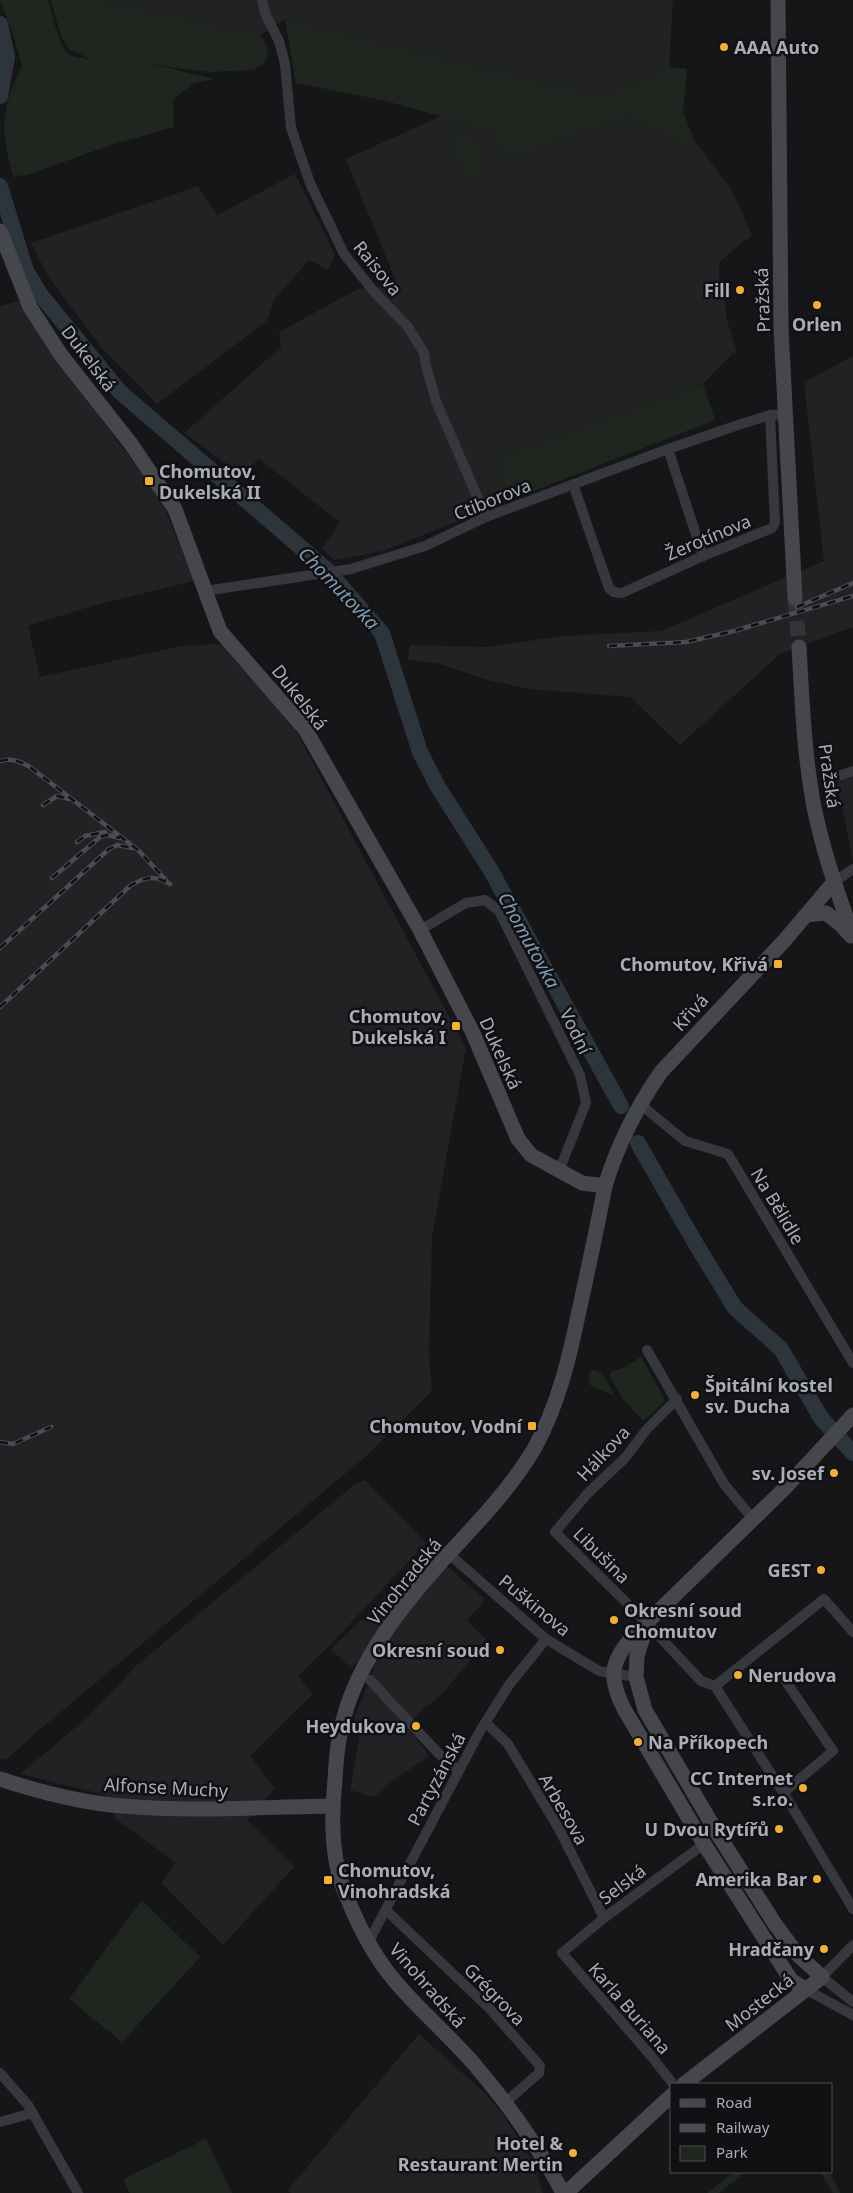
<svg xmlns="http://www.w3.org/2000/svg" width="853" height="2193" font-family="'Noto Sans',sans-serif">
	<style>
		.built { fill: #222225 }
		.green { fill: #1e261f }
		.lines { fill: none; stroke-linecap: round; stroke-linejoin: round }
		.river { stroke: #2c353c; stroke-width: 16 }
		.secondary-tunnel { stroke: #333438; stroke-width: 15; stroke-dasharray: 15 8; stroke-linecap: butt }
		.street { stroke: #37383d; stroke-width: 10 }
		.secondary { stroke: #45474d; stroke-width: 15 }
		.rail-casing { stroke: #4a4c52; stroke-width: 4.5 }
		.rail { stroke: #111113; stroke-width: 2.5; stroke-dasharray: 8; stroke-linecap: butt }
		.poi-dot { fill: #f2b134; stroke: #111113; stroke-width: 2 }
		.labels { text-anchor: middle; dominant-baseline: central; stroke-width: 5; stroke-linejoin: round; paint-order: stroke }
		.poi-label { font-size: 18px; font-weight: bold; fill: #a8adb8; stroke: #111113; text-anchor: end }
		.street-label { font-size: 18px; fill: #a8adb8; stroke: #111113 }
		.water-label { font-size: 19px; font-style: italic; fill: #7f9bb3; stroke: #111113 }
	</style>
	<rect width="100%" height="100%" fill="#161618"/>
	<g class="built">
		<polygon points="98,0 673,0 669,67 602,97 285,19 260,35"/>
		<polygon points="441,116 490,130 506,160 629,117 687,145 695,142 731,188 752,235 719,262 719,293 724,296 727,320 737,353 733,353 703,384 498,457 508,501 383,551 334,560 322,549 340,522 259,459 241,475 184,433 281,347 279,332 358,289 397,284 346,159"/>
		<polygon points="295,174 335,255 328,270 309,260 274,300 267,321 157,404 102,348 49,278 31,243 198,186 217,215"/>
		<polygon points="22,300 42,340 161,499 194,581 95,605 28,626 40,677 181,646 220,644 291,722 466,1048 432,1237 429,1354 432,1391 365,1457 31,1737 6,1760 0,1758 0,306"/>
		<polygon points="853,356 853,628 838,632 780,654 680,745 630,697 527,689 488,680 437,663 408,660 410,645 487,647 562,636 661,631 824,561 804,382"/>
		<polygon points="853,777 853,862 837,783"/>
		<polygon points="365,1480 426,1543 328,1647 298,1676 313,1694 250,1756 275,1788 247,1820 294,1867 223,1945 161,1883 176,1863 116,1819 106,1795 20,1774 88,1717 137,1665 354,1485"/>
		<polygon points="428,1549 485,1600 467,1621 486,1639 475,1655 441,1695 423,1709 406,1726 429,1756 391,1782 374,1797 350,1790 360,1734 353,1731 355,1716 374,1669 360,1659 351,1668 331,1649 375,1607"/>
		<polygon points="419,2034 484,2092 504,2116 535,2165 543,2193 291,2193 288,2190"/>
	</g>
	<g class="green">
		<path d="M0 0H48C52 13 59 49 70 55 76 58 84 58 90 59L69 49 61 36 51 0H98L260 35 268 48 266 61 254 70 211 72 175 68 145 62 214 79 194 83 173 100 174 127 111 145 24 176 20 175 14 178C0 133 0 109 22 66L13 34Z"/>
		<polygon points="285,19 602,97 669,67 687,69 683,112 695,142 687,145 629,117 506,160 490,130 382,100 296,83"/>
		<polygon points="469,131 486,171 467,179 450,138"/>
		<polygon points="703,384 715,420 508,501 498,457"/>
		<polygon points="641,1357 664,1398 664,1402 643,1421 623,1399 609,1376 610,1372 623,1368"/>
		<polygon points="593,1370 602,1373 615,1396 590,1385 588,1375"/>
		<polygon points="142,1900 200,1957 122,2042 69,1999"/>
		<polygon points="206,2139 232,2193 130,2193 123,2179"/>
		<polygon points="734,2172 746,2172 719,2193 707,2193"/>
		<polygon points="820,2172 830,2172 840,2193 833,2193"/>
	</g>
	<g class="lines">
		<g class="river">
			<polyline points="0,24 7,57 0,96"/>
			<polyline points="0,186 26,271 40,294 120,392 326,569 382,633 420,752 438,787 490,869 621,1106"/>
			<polyline points="638,1143 697,1246 735,1308 781,1349 821,1418 853,1453"/>
		</g>
		<polyline class="secondary-tunnel" points="795,598 799,647"/>
		<g class="street">
			<polyline points="262,0 265,13 279,41 285,64 291,128 310,183 344,254 375,293 408,327 424,353 426,366 436,401 486,517"/>
			<polyline points="668,449 703,556"/>
			<polyline points="573,484 609,588 614,592 622,593 703,556 772,528 775,523 770,415"/>
			<polyline points="205,591 351,569 425,546 486,517 668,449 738,425 770,415 785,414"/>
			<polyline points="839,776 853,771"/>
			<polyline points="834,882 853,869"/>
			<polyline points="420,930 466,903 485,900 499,911 580,1075 586,1103 559,1171"/>
			<polyline points="640,1104 685,1141 728,1154 853,1363"/>
			<polyline points="647,1350 724,1484 753,1519"/>
			<polyline points="677,1399 647,1429 625,1458 588,1493 555,1532 647,1623 701,1681 715,1686 791,1805 853,1909"/>
			<polyline points="449,1554 546,1639 599,1671 636,1677"/>
			<polyline points="370,1680 439,1754 458,1770"/>
			<polyline points="715,1686 824,1599 853,1632"/>
			<polyline points="486,1723 508,1744 559,1829 604,1918"/>
			<polyline points="783,1793 833,1751 785,1680"/>
			<polyline points="387,1911 490,2009 540,2066 539,2073 506,2102"/>
			<polyline points="368,1943 480,1731 509,1685 546,1639"/>
			<polyline points="853,1945 822,1977 853,2002"/>
			<polyline points="805,1989 853,2015"/>
			<polyline points="0,2073 28,2105 78,2193"/>
			<polyline points="673,2084 652,2057 562,1953 604,1918 704,1844"/>
			<polyline points="0,2122 33,2113"/>
		</g>
		<g class="secondary">
			<polyline points="778,0 781,329 795,598"/>
			<polyline points="0,231 30,307 61,355 131,444 175,509 220,631 305,729 420,930 472,1031 518,1139 531,1155 582,1183 605,1186"/>
			<path d="M799 647C802 700 804 754 814 807 823 851 837 893 853 935"/>
			<polyline points="806,915 826,913 840,924 851,936"/>
			<polyline points="647,1624 637,1656 636,1677 645,1710 719,1836 775,1924 797,1954 822,1977 684,2084"/>
			<path d="M0 1779C40 1792 81 1803 123 1806 192 1812 262 1807 332 1806"/>
			<path d="M805 1989 791 1980 704 1844 624 1709C608 1677 610 1662 634 1635L784 1489 853 1415"/>
			<path d="M563 2193C539 2147 508 2104 474 2064 449 2035 419 2010 394 1980 373 1955 358 1925 346 1895 331 1860 331 1817 335 1780 336 1759 338 1737 344 1717 360 1658 402 1606 442 1561 475 1525 509 1491 534 1449 558 1406 569 1359 579 1311 588 1270 597 1228 605 1186 618 1144 636 1108 661 1072L784 941 834 882"/>
			<polyline points="566,2193 672,2095"/>
		</g>
		<defs>
			<g id="rail">
				<polyline points="797,607 853,583"/>
				<polyline points="609,646 686,642 734,631 853,596"/>
				<path d="M0 761C12 758 20 761 30 767L138 850 166 880"/>
				<polyline points="43,805 57,796 69,799"/>
				<polyline points="77,842 85,836 105,832"/>
				<polyline points="52,878 100,837 107,835 120,838"/>
				<polyline points="0,948 109,849 117,845 133,848"/>
				<path d="M0 1007 131 885C146 877 155 875 170 884"/>
				<polyline points="0,1442 13,1444 51,1427"/>
			</g>
		</defs>
		<use href="#rail" class="rail-casing"/>
		<use href="#rail" class="rail"/>
	</g>
	<g class="poi-dot">
		<circle cx="724" cy="47" r="5"/>
		<circle cx="740" cy="290" r="5"/>
		<circle cx="817" cy="305" r="5"/>
		<rect x="144" y="476" width="10" height="10" rx="2.5"/>
		<rect x="773" y="959" width="10" height="10" rx="2.5"/>
		<rect x="451" y="1021" width="10" height="10" rx="2.5"/>
		<circle cx="695" cy="1395" r="5"/>
		<rect x="527" y="1421" width="10" height="10" rx="2.5"/>
		<circle cx="834" cy="1473" r="5"/>
		<circle cx="821" cy="1570" r="5"/>
		<circle cx="614" cy="1620" r="5"/>
		<circle cx="500" cy="1650" r="5"/>
		<circle cx="738" cy="1675" r="5"/>
		<circle cx="416" cy="1726" r="5"/>
		<circle cx="638" cy="1742" r="5"/>
		<circle cx="803" cy="1788" r="5"/>
		<circle cx="779" cy="1829" r="5"/>
		<circle cx="817" cy="1879" r="5"/>
		<rect x="323" y="1875" width="10" height="10" rx="2.5"/>
		<circle cx="824" cy="1949" r="5"/>
		<circle cx="573" cy="2153" r="5"/>
	</g>
	<g class="labels">
		<g class="poi-label">
			<text x="734" y="47" text-anchor="start">AAA Auto</text>
			<text x="730" y="290">Fill</text>
			<text x="817" y="324" text-anchor="middle">Orlen</text>
			<text x="159" y="471" text-anchor="start">Chomutov,<tspan x="159" dy="21">Dukelská II</tspan></text>
			<text x="768" y="964">Chomutov, Křivá</text>
			<text x="446" y="1016">Chomutov,<tspan x="446" dy="21">Dukelská I</tspan></text>
			<text x="705" y="1385" text-anchor="start">Špitální kostel<tspan x="705" dy="21">sv. Ducha</tspan></text>
			<text x="522" y="1426">Chomutov, Vodní</text>
			<text x="824" y="1473">sv. Josef</text>
			<text x="811" y="1570">GEST</text>
			<text x="624" y="1610" text-anchor="start">Okresní soud<tspan x="624" dy="21">Chomutov</tspan></text>
			<text x="490" y="1650">Okresní soud</text>
			<text x="748" y="1675" text-anchor="start">Nerudova</text>
			<text x="406" y="1726">Heydukova</text>
			<text x="648" y="1742" text-anchor="start">Na Příkopech</text>
			<text x="793" y="1778">CC Internet<tspan x="793" dy="21">s.r.o.</tspan></text>
			<text x="769" y="1829">U Dvou Rytířů</text>
			<text x="338" y="1870" text-anchor="start">Chomutov,<tspan x="338" dy="21">Vinohradská</tspan></text>
			<text x="807" y="1879">Amerika Bar</text>
			<text x="814" y="1949">Hradčany</text>
			<text x="563" y="2143">Hotel &amp;<tspan x="563" dy="21">Restaurant Mertin</tspan></text>
		</g>
		<g class="street-label">
			<text transform="translate(378 268) rotate(51)">Raisova</text>
			<text transform="translate(762 300) rotate(-92)">Pražská</text>
			<text transform="translate(89 358) rotate(53)">Dukelská</text>
			<text transform="translate(492 499) rotate(-22)">Ctiborova</text>
			<text transform="translate(708 537) rotate(-23)">Žerotínova</text>
			<text transform="translate(300 697) rotate(52)">Dukelská</text>
			<text transform="translate(830 776) rotate(82)">Pražská</text>
			<text transform="translate(690 1012) rotate(-48)">Křivá</text>
			<text transform="translate(576 1031) rotate(64)">Vodní</text>
			<text transform="translate(501 1053) rotate(66)">Dukelská</text>
			<text transform="translate(778 1206) rotate(59)">Na Bělidle</text>
			<text transform="translate(603 1453) rotate(-47)">Hálkova</text>
			<text transform="translate(602 1555) rotate(45)">Libušina</text>
			<text transform="translate(404 1581) rotate(-51)">Vinohradská</text>
			<text transform="translate(535 1605) rotate(39)">Puškinova</text>
			<text transform="translate(436 1779) rotate(-62)">Partyzánská</text>
			<text transform="translate(166 1787) rotate(3)">Alfonse Muchy</text>
			<text transform="translate(564 1809) rotate(60)">Arbesova</text>
			<text transform="translate(622 1884) rotate(-37)">Selská</text>
			<text transform="translate(428 1985) rotate(49)">Vinohradská</text>
			<text transform="translate(495 1994) rotate(46)">Grégrova</text>
			<text transform="translate(759 2002) rotate(-38)">Mostecká</text>
			<text transform="translate(630 2008) rotate(49)">Karla Buriana</text>
		</g>
		<g class="water-label">
			<text transform="translate(339 588) rotate(46)">Chomutovka</text>
			<text transform="translate(529 940) rotate(61)">Chomutovka</text>
		</g>
	</g>
	<rect x="670" y="2083" width="162" height="90" fill="#111113" stroke="#4d4f55"/>
	<rect x="680" y="2099" width="25" height="8" fill="#45474d" stroke="#4d4f55"/>
	<text x="716" y="2108" font-size="15" fill="#a8adb8">Road</text>
	<rect x="680" y="2124" width="25" height="8" fill="#4a4c52" stroke="#4d4f55"/>
	<text x="716" y="2133" font-size="15" fill="#a8adb8">Railway</text>
	<rect x="680" y="2146" width="25" height="15" fill="#1e261f" stroke="#4d4f55"/>
	<text x="716" y="2158" font-size="15" fill="#a8adb8">Park</text>
</svg>
